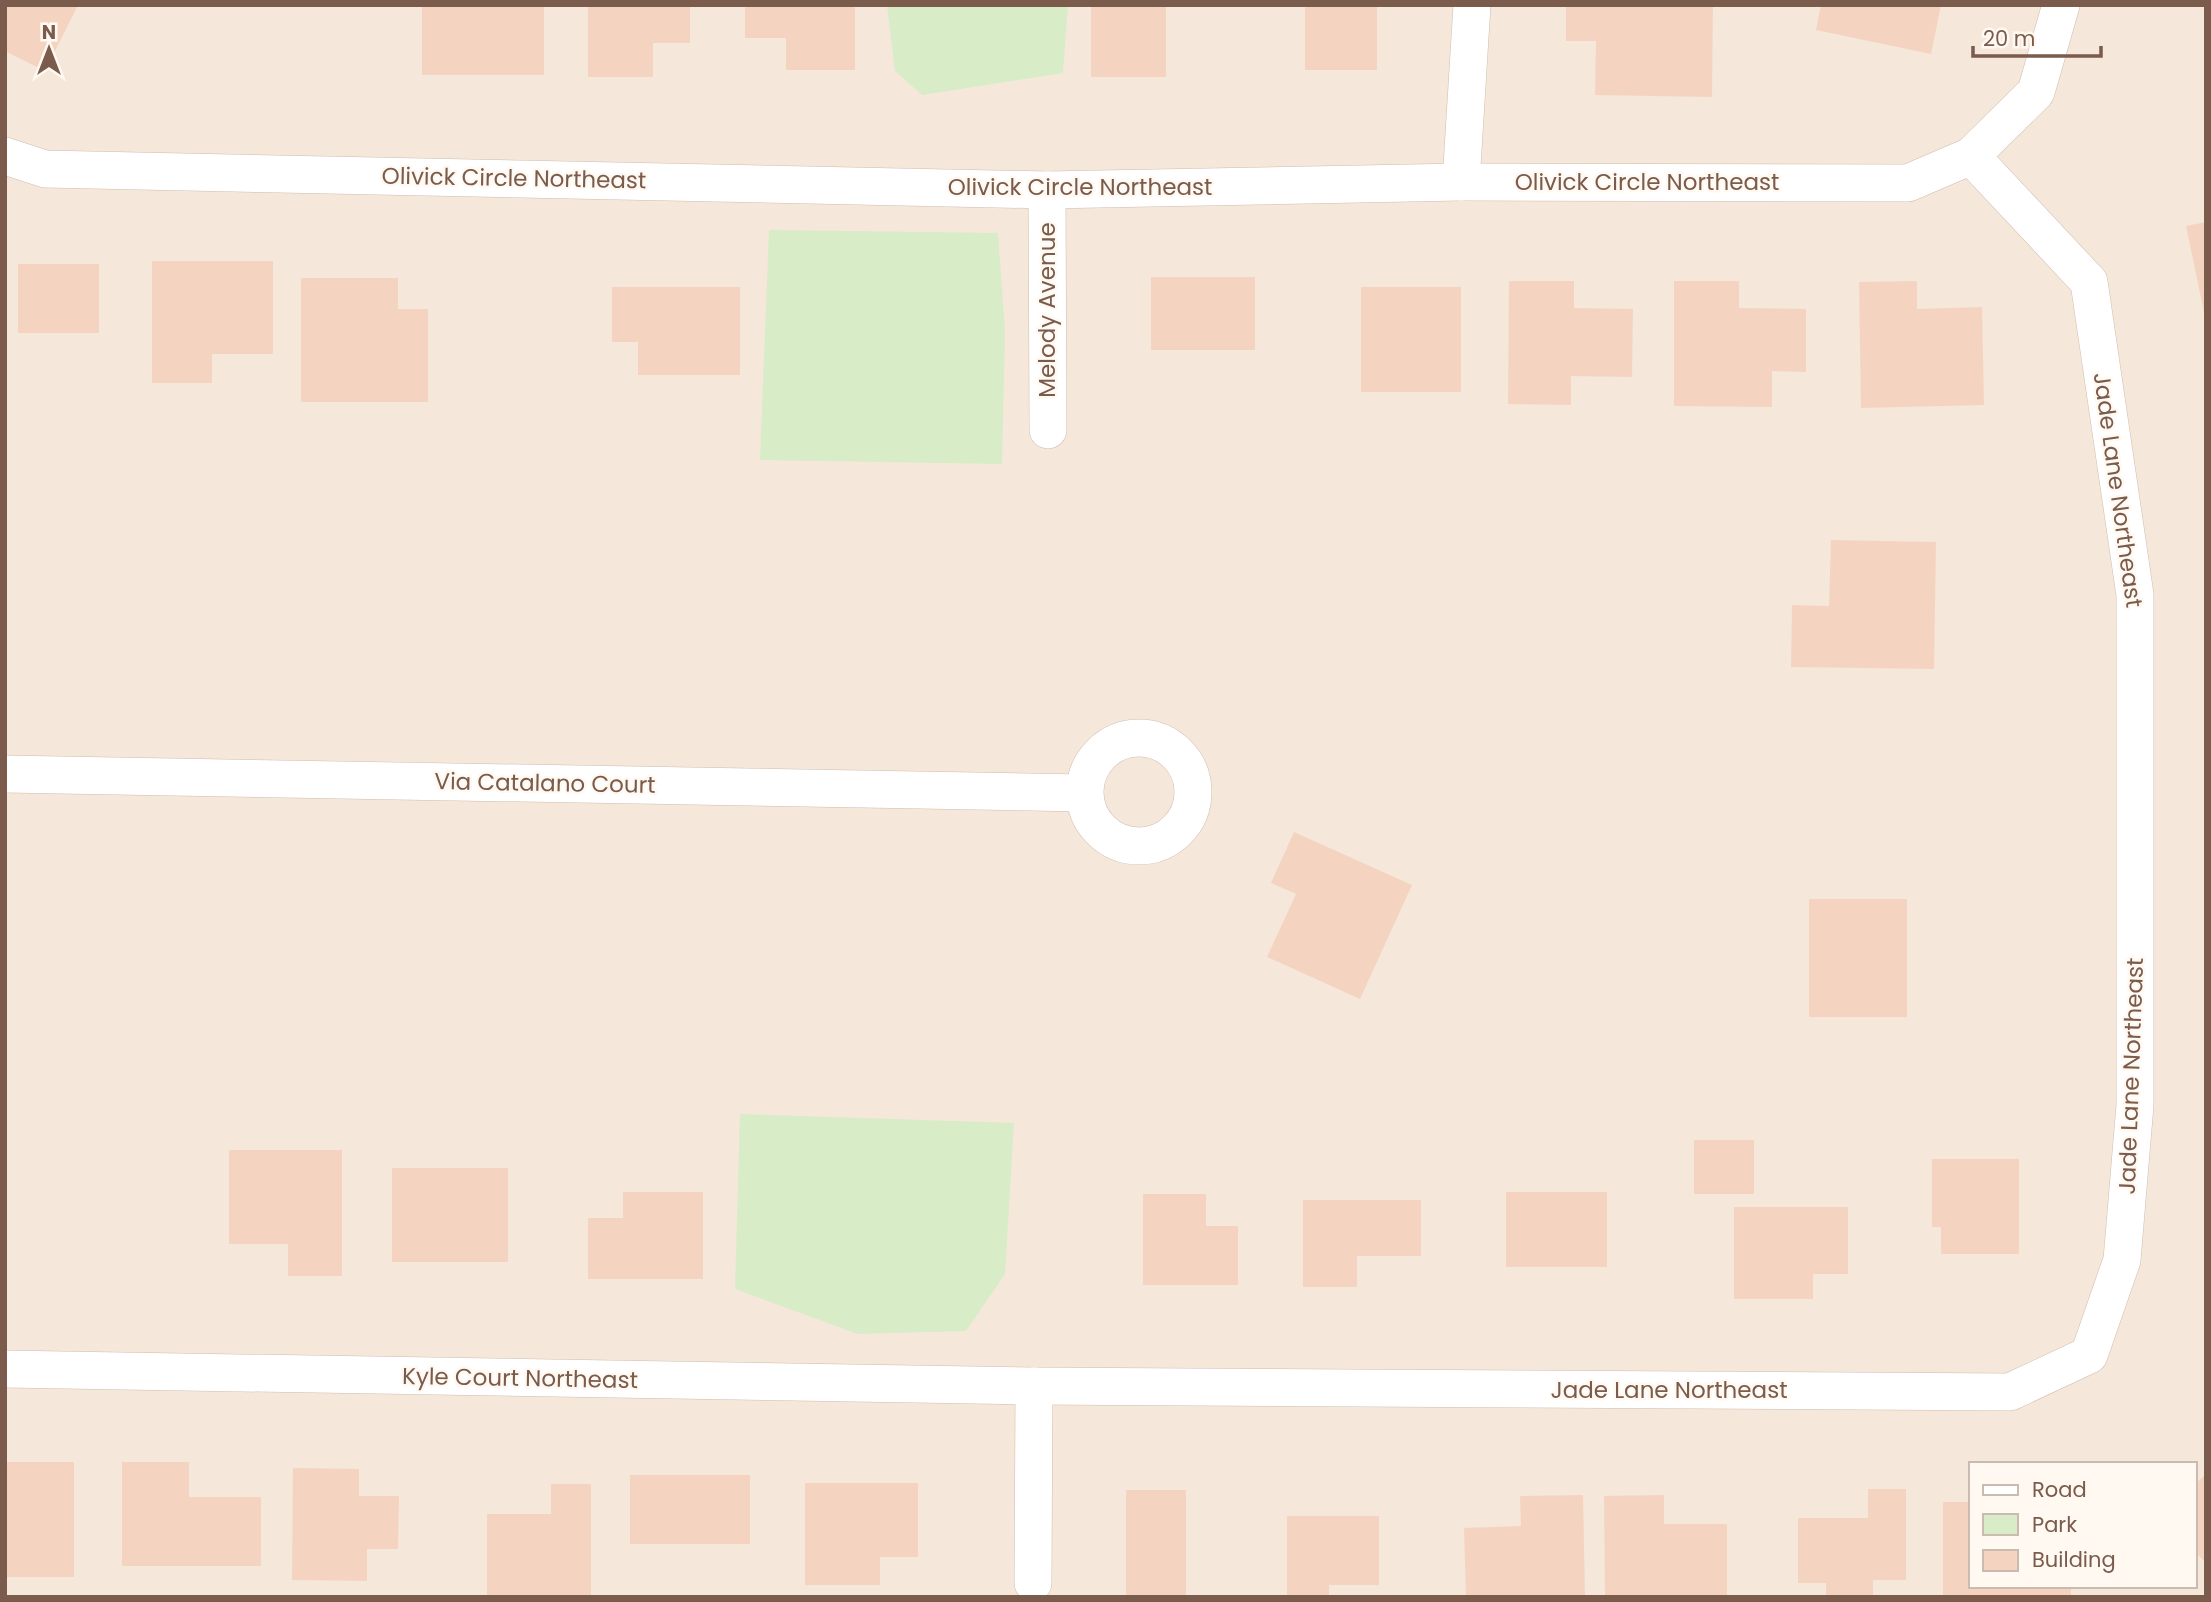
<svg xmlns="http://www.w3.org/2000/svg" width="2211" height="1602" font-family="Poppins,sans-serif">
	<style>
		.residential { fill: #f5e7d9; fill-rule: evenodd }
		.green { fill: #d8ecc8 }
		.building { fill: #f4d4c1 }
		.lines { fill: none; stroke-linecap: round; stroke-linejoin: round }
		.street-casing { stroke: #d1bdaf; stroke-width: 38 }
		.street { stroke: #fff; stroke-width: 37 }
		.labels { text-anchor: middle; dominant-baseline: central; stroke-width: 5; stroke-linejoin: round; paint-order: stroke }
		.street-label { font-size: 23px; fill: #7a5b4c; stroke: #fff9f2 }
	</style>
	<rect width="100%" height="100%" fill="#fdf5eb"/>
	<path class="residential" d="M5 5H2206V1597H5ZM1971 1464H2195V1586H1971Z"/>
	<g class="green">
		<polygon points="887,5 1068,5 1063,73 922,95 895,71"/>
		<polygon points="769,230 998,233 1005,331 1002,464 760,460"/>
		<polygon points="740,1114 1014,1123 1005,1274 966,1331 858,1334 735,1289"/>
	</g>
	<g class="building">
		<polygon points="5,5 78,5 45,71 5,51"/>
		<rect x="422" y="5" width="122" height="70"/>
		<polygon points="588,5 690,5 690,43 653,43 653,77 588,77"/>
		<polygon points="745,5 855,5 855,70 786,70 786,38 745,38"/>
		<rect x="1091" y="5" width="75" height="72"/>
		<rect x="1305" y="5" width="72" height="65"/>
		<polygon points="1566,5 1713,5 1712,97 1595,95 1596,41 1566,41"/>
		<polygon points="1821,5 1941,5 1931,54 1816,30"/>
		<polygon points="2206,222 2206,316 2205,317 2186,226"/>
		<polygon points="152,261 273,261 273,354 212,354 212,383 152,383"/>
		<rect x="18" y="264" width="81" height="69"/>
		<rect x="1151" y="277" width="104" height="73"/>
		<polygon points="301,278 398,278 398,309 428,309 428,402 301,402"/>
		<polygon points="1509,281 1574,281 1574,308 1633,309 1632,377 1571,376 1571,405 1508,404"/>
		<polygon points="1674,281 1739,281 1739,308 1806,309 1806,372 1772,371 1772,407 1674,406"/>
		<polygon points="1917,281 1917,309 1982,307 1984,405 1861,408 1859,282"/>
		<polygon points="612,287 740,287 740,375 638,375 638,342 612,342"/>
		<rect x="1361" y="287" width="100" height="105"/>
		<polygon points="1831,540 1936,542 1934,669 1791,667 1792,605 1829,606"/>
		<polygon points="1294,832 1412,885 1360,999 1267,957 1296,894 1271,883"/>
		<rect x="1809" y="899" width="98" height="118"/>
		<rect x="1694" y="1140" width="60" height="54"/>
		<polygon points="229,1150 342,1150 342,1276 288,1276 288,1244 229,1244"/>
		<polygon points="1932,1159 2019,1159 2019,1254 1941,1254 1941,1227 1932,1227"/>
		<rect x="392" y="1168" width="116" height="94"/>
		<polygon points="623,1192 703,1192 703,1279 588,1279 588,1218 623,1218"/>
		<rect x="1506" y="1192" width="101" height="75"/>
		<polygon points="1143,1194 1206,1194 1206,1226 1238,1226 1238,1285 1143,1285"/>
		<polygon points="1303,1200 1421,1200 1421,1256 1357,1256 1357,1287 1303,1287"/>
		<polygon points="1734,1207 1848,1207 1848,1274 1813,1274 1813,1299 1734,1299"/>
		<polygon points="5,1462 74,1462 74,1577 7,1577"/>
		<polygon points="122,1462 189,1462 189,1497 261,1497 261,1566 122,1566"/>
		<polygon points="293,1468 359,1469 359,1496 399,1496 398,1549 367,1549 367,1581 292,1580"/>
		<polygon points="2206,1474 2206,1563 2195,1552 2195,1484"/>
		<rect x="630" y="1475" width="120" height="69"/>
		<polygon points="805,1483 918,1483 918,1557 880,1557 880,1585 805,1585"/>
		<polygon points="551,1484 591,1484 591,1597 487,1597 487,1514 551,1514"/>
		<polygon points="1868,1489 1906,1489 1906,1580 1873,1580 1873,1597 1826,1597 1826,1583 1798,1583 1798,1518 1868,1518"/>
		<rect x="1126" y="1490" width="60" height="107"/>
		<polygon points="1583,1495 1585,1595 1466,1597 1464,1528 1521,1526 1520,1496"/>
		<polygon points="1664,1495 1664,1524 1727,1524 1727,1597 1605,1597 1604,1496"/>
		<polygon points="1943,1502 1971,1502 1971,1586 2071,1586 2071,1597 1943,1597"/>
		<polygon points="1287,1516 1379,1516 1379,1585 1329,1585 1329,1597 1287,1597"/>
	</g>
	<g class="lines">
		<defs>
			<g id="street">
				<polyline points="5,156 45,169 1047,190 1461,182 1908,183 1971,156 2036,92 2061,5"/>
				<polyline points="1461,182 1472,5"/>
				<polyline points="1047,190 1048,430"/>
				<circle cx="1139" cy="792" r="54"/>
				<polyline points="5,774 1084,793"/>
				<polyline points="5,1369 1034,1386 2010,1392 2089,1355 2122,1260 2135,1105 2135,595 2089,282 1971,156"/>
				<polyline points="1033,1583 1034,1386"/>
			</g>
		</defs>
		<use href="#street" class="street-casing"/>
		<use href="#street" class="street"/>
	</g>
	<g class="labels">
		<g class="street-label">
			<text transform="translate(514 178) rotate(1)">Olivick Circle Northeast</text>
			<text x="1647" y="182">Olivick Circle Northeast</text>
			<text x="1080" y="187">Olivick Circle Northeast</text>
			<text transform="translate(1047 310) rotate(-90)">Melody Avenue</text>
			<text transform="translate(2118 490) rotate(82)">Jade Lane Northeast</text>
			<text transform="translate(545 783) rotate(1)">Via Catalano Court</text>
			<text transform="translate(2131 1076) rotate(-88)">Jade Lane Northeast</text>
			<text transform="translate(520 1378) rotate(1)">Kyle Court Northeast</text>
			<text x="1669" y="1390">Jade Lane Northeast</text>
		</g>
	</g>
	<rect width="2211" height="1602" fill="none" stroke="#7a5b4c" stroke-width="14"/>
	<rect x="1969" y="1462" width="228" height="126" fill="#fff9f2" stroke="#cabab0" stroke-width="2"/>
	<rect x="1983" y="1485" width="35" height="10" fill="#ffffff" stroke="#cabab0" stroke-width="2"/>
	<text x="2032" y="1497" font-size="21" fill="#7a5b4c">Road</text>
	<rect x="1983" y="1514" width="35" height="21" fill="#d8ecc8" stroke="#cabab0" stroke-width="2"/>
	<text x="2032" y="1532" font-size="21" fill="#7a5b4c">Park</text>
	<rect x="1983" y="1550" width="35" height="21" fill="#f4d4c1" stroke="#cabab0" stroke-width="2"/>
	<text x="2032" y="1567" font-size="21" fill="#7a5b4c">Building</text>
	<g transform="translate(49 49)" stroke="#fff9f2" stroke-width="5" paint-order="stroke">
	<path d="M0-5L12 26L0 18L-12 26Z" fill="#7a5b4c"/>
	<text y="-10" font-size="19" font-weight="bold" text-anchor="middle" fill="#7a5b4c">N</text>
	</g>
	<path d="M1973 46v10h128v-10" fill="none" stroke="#7a5b4c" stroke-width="3.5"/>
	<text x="1983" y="46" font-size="21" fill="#7a5b4c" stroke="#fff9f2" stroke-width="5" paint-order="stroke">20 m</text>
</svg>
